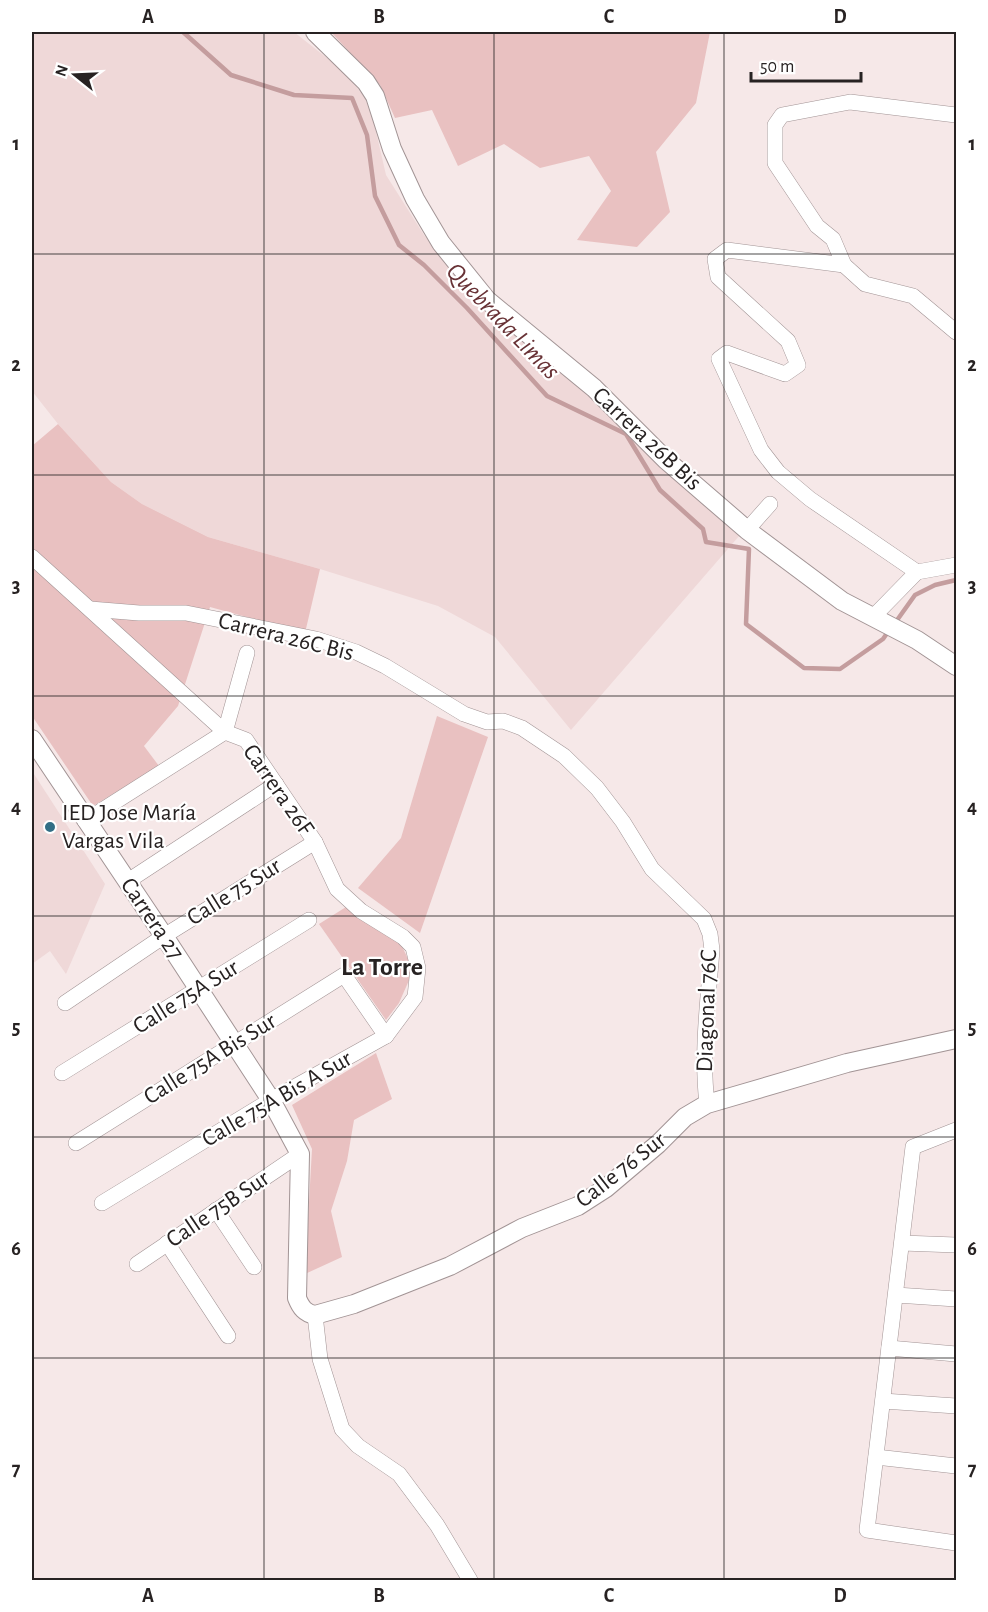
<svg xmlns="http://www.w3.org/2000/svg" width="988" height="1612" font-family="'Alegreya Sans',sans-serif">
	<style>
		.built { fill: #efd8d8 }
		.green { fill: #e9c1c1 }
		.lines { fill: none; stroke-linecap: round; stroke-linejoin: round }
		.stream { stroke: #c49d9e; stroke-width: 4.5 }
		.minor-casing { stroke: #a29495; stroke-width: 16 }
		.tertiary-casing { stroke: #a29495; stroke-width: 20 }
		.minor { stroke: #fff; stroke-width: 15 }
		.tertiary { stroke: #fff; stroke-width: 18 }
		.grid { fill: none; stroke: #272222; stroke-width: 1.5; stroke-opacity: 0.55 }
		.poi-dot { fill: #326e85; stroke: #fff; stroke-width: 2 }
		.labels { text-anchor: middle; dominant-baseline: central; stroke-width: 4.5; stroke-linejoin: round; paint-order: stroke }
		.street-label { font-size: 24px; fill: #272222; stroke: #fff }
		.poi-label { font-size: 24px; fill: #272222; stroke: #fff; text-anchor: start }
		.water-label { font-size: 26px; font-style: italic; fill: #683236; stroke: #fff }
		.neighbourhood-label { font-size: 26px; font-weight: bold; fill: #272222; stroke: #fff }
		.neatline { fill: none; stroke: #272222; stroke-width: 2 }
		.grid-label { font-size: 20px; text-anchor: middle; font-weight: bold; fill: #272222 }
	</style>
	<rect width="100%" height="100%" fill="#f6e8e8"/>
	<g class="built">
		<polygon points="32,32 294,32 346,73 365,98 374,123 386,175 424,235 484,304 579,385 740,535 571,730 495,637 438,606 320,569 208,537 142,504 111,482 58,424 32,391"/>
		<polygon points="32,771 105,884 66,974 50,951 32,964"/>
	</g>
	<g class="green">
		<polygon points="331,32 710,32 696,103 656,152 670,212 637,247 577,240 611,191 589,156 540,168 504,144 458,166 432,110 395,118 380,85"/>
		<polygon points="58,424 111,482 142,504 208,537 320,569 305,633 210,607 178,706 144,746 159,766 93,806 32,716 32,446"/>
		<polygon points="437,716 488,737 420,933 358,888 401,838"/>
		<polygon points="346,907 399,940 409,961 410,978 399,1003 386,1020 319,924"/>
		<polygon points="376,1053 392,1099 354,1120 347,1161 331,1211 342,1257 305,1274 312,1149 292,1105"/>
	</g>
	<g class="lines">
		<g class="stream">
			<polyline points="183,32 231,75 294,95 352,98 367,135 375,196 399,245 424,265 467,308 547,396 626,434 660,490 703,529 706,542 749,549 746,624 804,668 840,669 883,639 890,629"/>
			<polyline points="895,623 915,595 935,585 956,580"/>
		</g>
		<defs>
			<g id="minor">
				<polyline points="844,265 865,284 913,296 956,332"/>
				<polyline points="747,530 770,504"/>
				<polyline points="32,557 225,732 246,740 315,842 337,889 361,911 403,937 413,947 418,968 415,997 386,1036 271,1100 102,1203"/>
				<polyline points="917,572 810,499 778,472 761,450 719,359 727,353 785,374 798,365 788,341 718,277 715,259 727,250 844,265 833,239 817,226 775,163 775,125 782,115 850,102 956,115"/>
				<path d="M90 609 139 613H186L316 639 356 652 385 666 464 714 487 722 503 721 522 728 564 756 597 788 623 822 652 869 704 919 710 934 712 950C708 1001 701 1053 707 1104"/>
				<polyline points="873,617 917,572 956,565"/>
				<polyline points="225,732 247,653"/>
				<polyline points="85,821 225,732"/>
				<polyline points="128,881 276,784"/>
				<polyline points="65,1003 164,936 315,842"/>
				<polyline points="62,1073 309,920"/>
				<polyline points="956,1130 913,1147 867,1530 956,1543"/>
				<polyline points="76,1143 344,975 386,1036"/>
				<polyline points="216,1210 254,1267"/>
				<polyline points="167,1243 228,1336"/>
				<polyline points="902,1243 956,1245"/>
				<polyline points="137,1264 300,1154"/>
				<polyline points="896,1295 956,1299"/>
				<polyline points="315,1315 320,1359 342,1429 358,1446 399,1474 437,1525 470,1580"/>
				<polyline points="889,1348 956,1354"/>
				<polyline points="883,1401 956,1406"/>
				<polyline points="876,1457 956,1466"/>
			</g>
			<g id="tertiary">
				<polyline points="315,32 366,82 375,96 392,149 415,199 441,243 487,300 594,388 666,460 747,530 842,601 917,640 956,666"/>
				<path d="M32 739 164 936 271 1100 300 1154 297 1298C301 1308 305 1313 315 1315L354 1304 450 1266 522 1228 578 1206 606 1188 658 1144 685 1117 707 1104 847 1063 956 1039"/>
			</g>
		</defs>
		<use href="#minor" class="minor-casing"/>
		<use href="#tertiary" class="tertiary-casing"/>
		<use href="#minor" class="minor"/>
		<use href="#tertiary" class="tertiary"/>
	</g>
	<path class="grid" d="M264 32V1580M494 32V1580M724 32V1580M32 254H956M32 475H956M32 696H956M32 916H956M32 1137H956M32 1358H956"/>
	<circle class="poi-dot" cx="50" cy="827" r="6"/>
	<g class="labels">
		<g class="street-label">
			<text transform="translate(647 439) rotate(43)">Carrera 26B Bis</text>
			<text transform="translate(286 637) rotate(14)">Carrera 26C Bis</text>
			<text transform="translate(278 790) rotate(55)">Carrera 26F</text>
			<text transform="translate(234 892) rotate(-32)">Calle 75 Sur</text>
			<text transform="translate(152 919) rotate(56)">Carrera 27</text>
			<text transform="translate(186 997) rotate(-32)">Calle 75A Sur</text>
			<text transform="translate(707 1011) rotate(-88)">Diagonal 76C</text>
			<text transform="translate(210 1059) rotate(-32)">Calle 75A Bis Sur</text>
			<text transform="translate(277 1099) rotate(-30)">Calle 75A Bis A Sur</text>
			<text transform="translate(621 1170) rotate(-38)">Calle 76 Sur</text>
			<text transform="translate(218 1209) rotate(-34)">Calle 75B Sur</text>
		</g>
		<g class="poi-label">
			<text x="62" y="813">IED Jose María<tspan x="62" dy="28">Vargas Vila</tspan></text>
		</g>
		<g class="water-label">
			<text transform="translate(503 321) rotate(46)">Quebrada Limas</text>
		</g>
		<g class="neighbourhood-label">
			<text x="382" y="967">La Torre</text>
		</g>
	</g>
	<rect width="988" height="1612" fill="none" stroke="#ffffff" stroke-width="66"/>
	<g transform="translate(75 75) rotate(288)" stroke="#ffffff" stroke-width="4.5" paint-order="stroke">
	<path d="M0-4.5L10 22L0 15L-10 22Z" fill="#272222"/>
	<text y="-9" font-size="16" font-weight="bold" text-anchor="middle" fill="#272222">N</text>
	</g>
	<path d="M751 72v9h110v-9" fill="none" stroke="#272222" stroke-width="3"/>
	<text x="760" y="72" font-size="18" fill="#272222" stroke="#ffffff" stroke-width="4.5" paint-order="stroke">50 m</text>
	<rect x="33" y="33" width="922" height="1546" class="neatline"/>
	<g class="grid-label">
		<text x="148" y="23">A</text>
		<text x="379" y="23">B</text>
		<text x="609" y="23">C</text>
		<text x="840" y="23">D</text>
		<text x="16" y="150">1</text>
		<text x="972" y="150">1</text>
		<text x="16" y="371">2</text>
		<text x="972" y="371">2</text>
		<text x="16" y="592">3</text>
		<text x="972" y="592">3</text>
		<text x="16" y="813">4</text>
		<text x="972" y="813">4</text>
		<text x="16" y="1034">5</text>
		<text x="972" y="1034">5</text>
		<text x="16" y="1255">6</text>
		<text x="972" y="1255">6</text>
		<text x="16" y="1475">7</text>
		<text x="972" y="1475">7</text>
		<text x="148" y="1602">A</text>
		<text x="379" y="1602">B</text>
		<text x="609" y="1602">C</text>
		<text x="840" y="1602">D</text>
	</g>
</svg>
